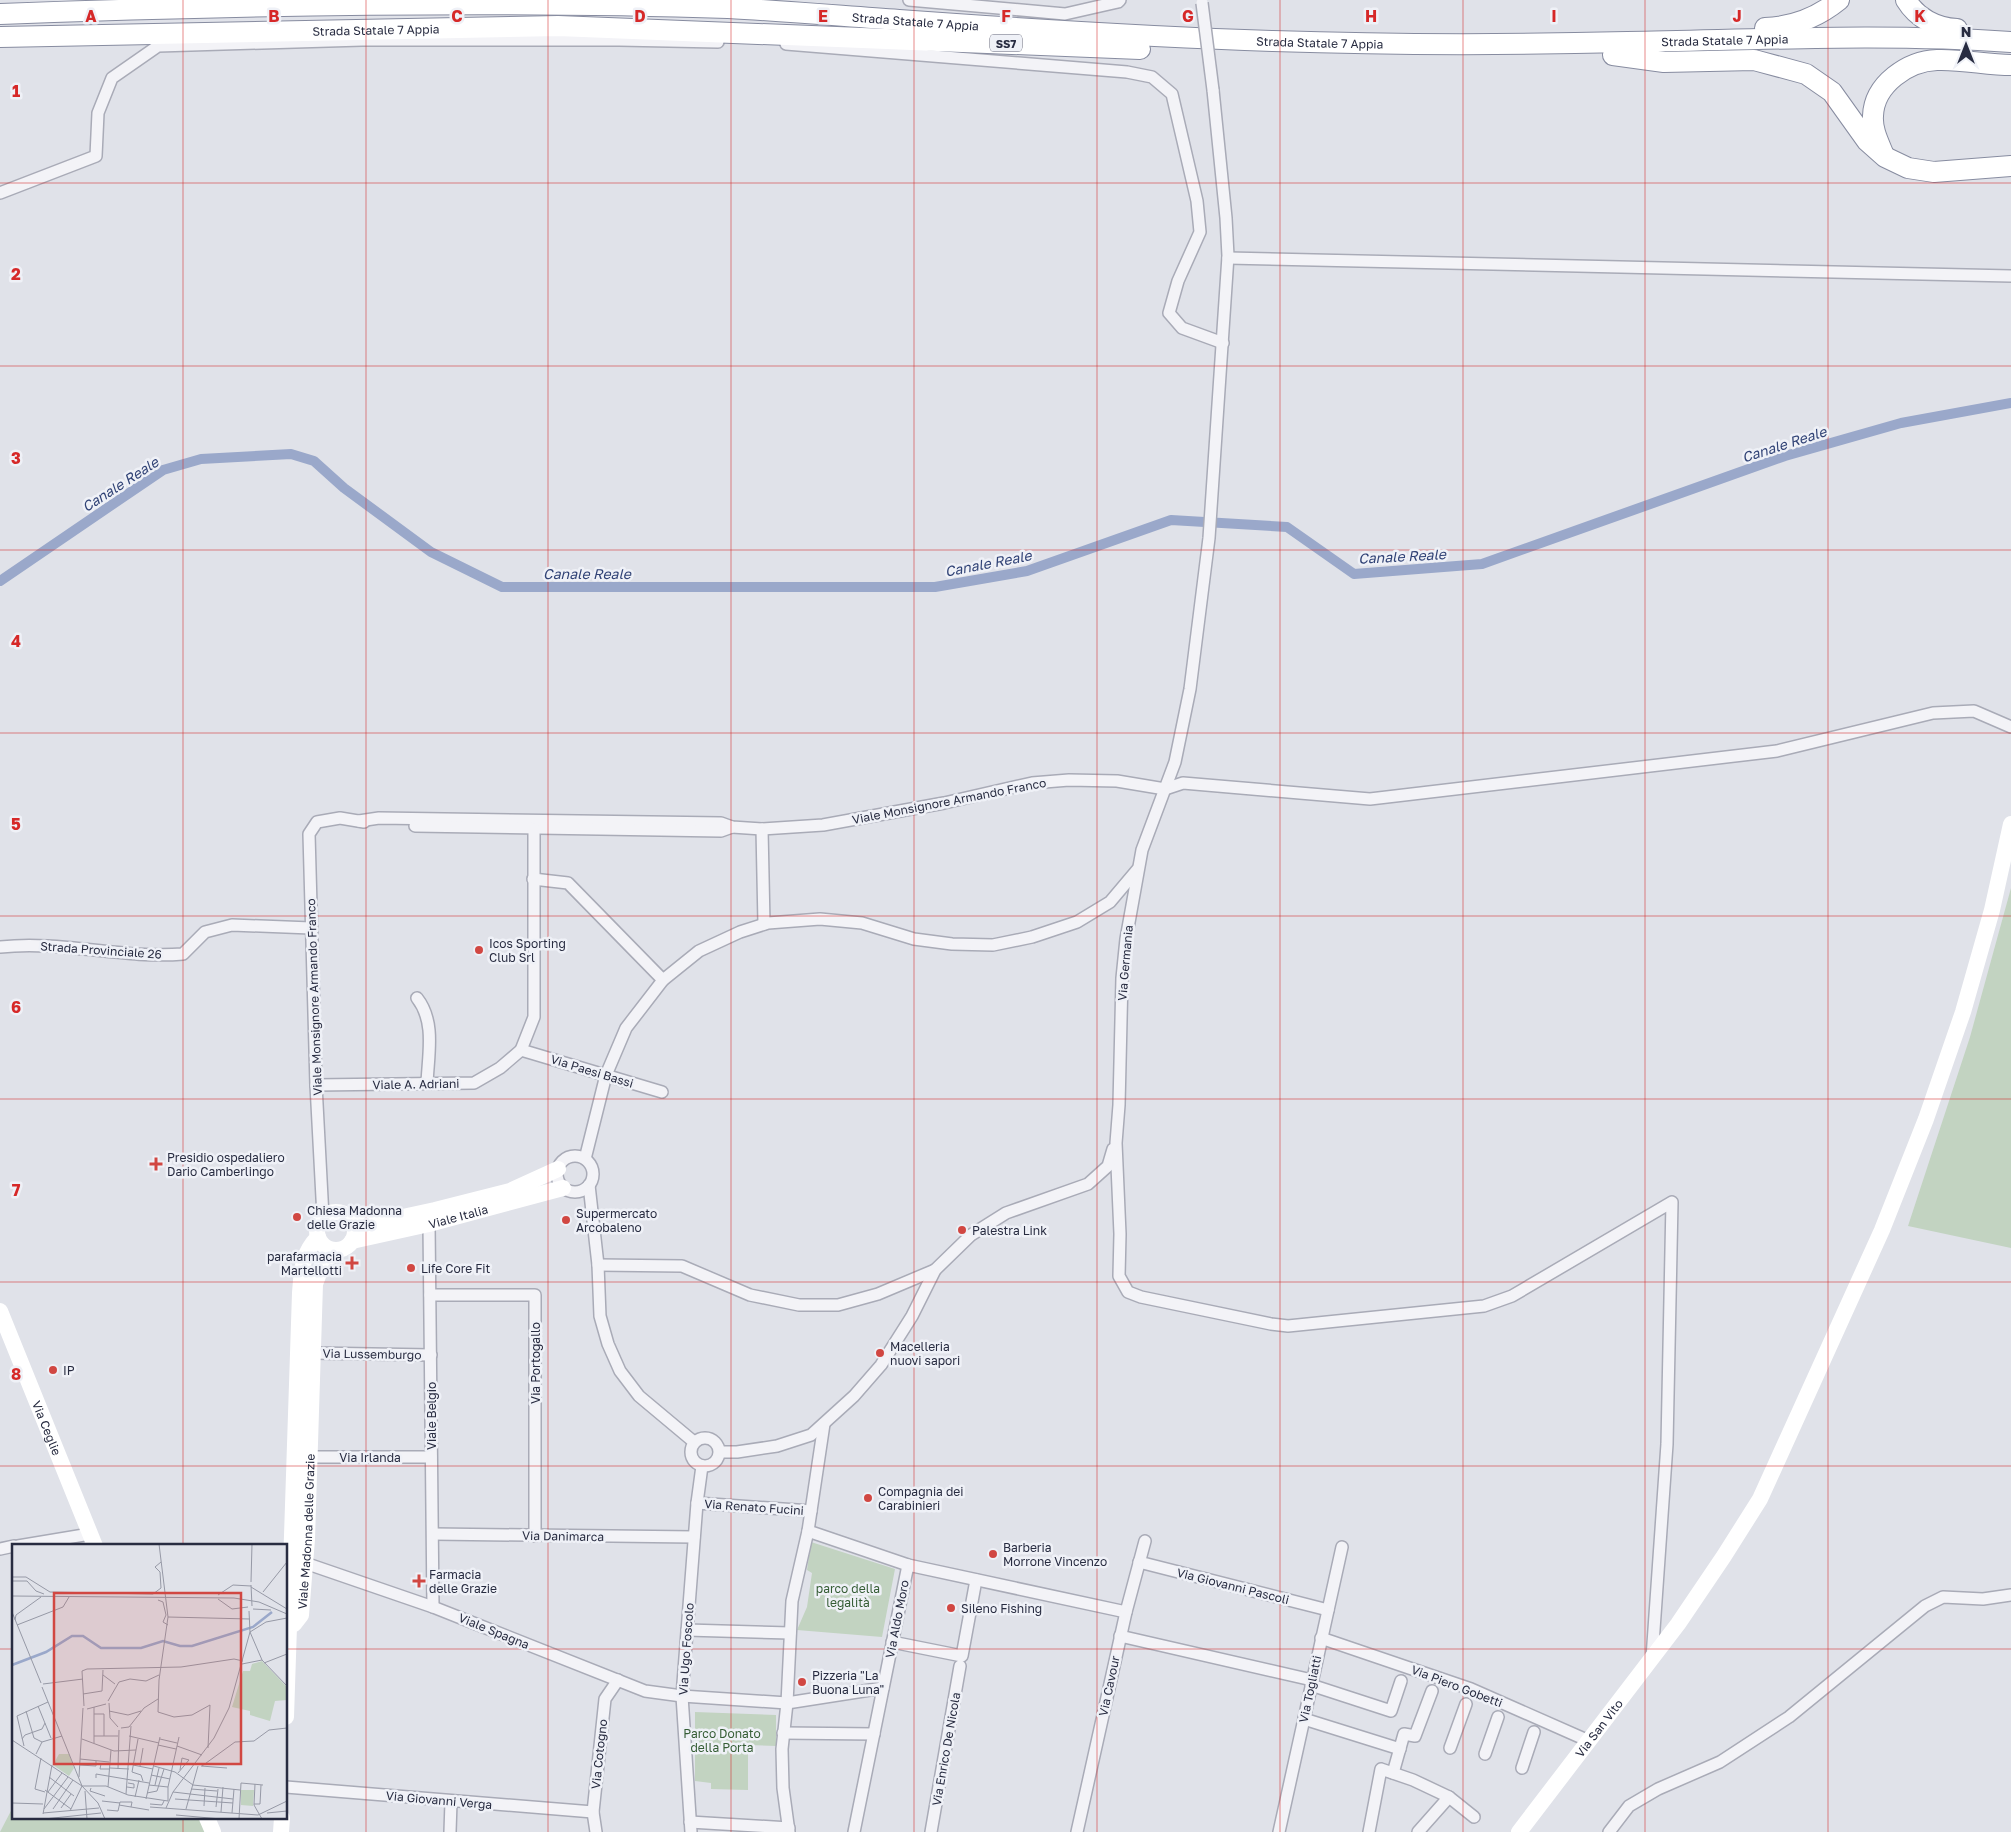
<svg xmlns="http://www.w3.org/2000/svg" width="2011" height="1832" font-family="'Golos Text',sans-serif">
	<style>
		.green { fill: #c2d3c1 }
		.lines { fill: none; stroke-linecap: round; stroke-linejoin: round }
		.canal { stroke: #9aa8ca; stroke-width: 10 }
		.street-casing { stroke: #a9abb7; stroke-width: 14 }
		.highway-casing { stroke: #878ca0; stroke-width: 22 }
		.street { stroke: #f3f3f7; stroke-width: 11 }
		.secondary { stroke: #fff; stroke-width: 16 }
		.highway { stroke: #fff; stroke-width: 20 }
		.street-bridge-casing { stroke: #a9abb7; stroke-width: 14; stroke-linecap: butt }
		.street-bridge { stroke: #f3f3f7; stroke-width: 11 }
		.grid { fill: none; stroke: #d62828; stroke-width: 1; stroke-opacity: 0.55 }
		.poi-dot { fill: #d14742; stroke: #eff1f7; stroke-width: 2 }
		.labels { text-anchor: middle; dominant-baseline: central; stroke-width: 5; stroke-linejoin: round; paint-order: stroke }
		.shield { fill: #eff1f7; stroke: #646778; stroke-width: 1 }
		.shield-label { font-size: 11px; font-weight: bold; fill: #282c41 }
		.street-label { font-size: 12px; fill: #282c41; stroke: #eff1f7 }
		.poi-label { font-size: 12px; fill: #282c41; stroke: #eff1f7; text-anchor: start }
		.park-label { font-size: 12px; fill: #355d35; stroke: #eff1f7 }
		.water-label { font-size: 14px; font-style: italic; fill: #314376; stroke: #eff1f7 }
		.inset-river { fill: none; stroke: #9aa8ca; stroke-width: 2.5 }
		.inset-road { fill: none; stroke: #9699a6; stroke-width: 1 }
		.view { fill: #d14742; fill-opacity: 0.15; stroke: #d14742; stroke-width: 2.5 }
		.inset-edge { fill: none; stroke: #282c41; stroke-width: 2.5 }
		.grid-label { font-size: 16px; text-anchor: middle; font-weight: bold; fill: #d62828; stroke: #eff1f7; stroke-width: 5; stroke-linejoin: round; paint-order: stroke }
	</style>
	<rect width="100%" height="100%" fill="#e0e2e9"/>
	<g class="green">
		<polygon points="2011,888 2011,1248 1908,1226 1970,1037"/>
		<polygon points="811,1542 895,1569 882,1637 797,1630 807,1607 812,1573 807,1570"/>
		<polygon points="695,1712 776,1715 776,1746 748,1745 748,1790 711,1789 711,1783 695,1781"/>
		<polygon points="14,1805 14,1818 199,1818 205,1832 0,1832"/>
	</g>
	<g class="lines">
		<polyline class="canal" points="0,581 163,470 201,459 291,454 314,461 344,488 431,552 502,587 935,587 1027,571 1171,520 1287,527 1354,574 1482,564 1785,456 1901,423 2011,403"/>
		<defs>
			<g id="street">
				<polyline points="909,0 1065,14 1118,2 1120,0"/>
				<polyline points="786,44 1127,72 1152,77 1172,94 1197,201 1200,232 1178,281 1169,313 1182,328 1223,343"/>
				<polyline points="1213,90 1226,218 1228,256 1209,538 1190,689 1175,762 1142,850 1126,939 1122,978 1119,1105 1116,1143 1120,1234 1119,1276 1128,1292 1141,1297 1271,1324 1288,1326 1484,1306 1512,1296 1672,1202 1667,1444 1652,1658"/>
				<polyline points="0,193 96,156 98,113 112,78 158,46 362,40 619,40 718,42"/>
				<polyline points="1228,258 2011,276"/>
				<polyline points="359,821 379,818 721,823 732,827 762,829 823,825 944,803 1032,783 1069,780 1117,781 1165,789 1183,783 1370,799 1777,751 1933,713 1974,711 2011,727"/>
				<polyline points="415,826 721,831 732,827"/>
				<polyline points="762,829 764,924"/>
				<polyline points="533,879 568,883 663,980"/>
				<path d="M0 947C61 940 122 959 183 954L205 932 232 925 311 928"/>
				<path d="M417 998C436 1022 428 1055 427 1084"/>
				<polyline points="521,1050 662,1092"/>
				<polyline points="316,1085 474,1083 500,1068 521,1050 534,1017 534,829"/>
				<circle cx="575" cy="1174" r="18"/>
				<polyline points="585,1159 606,1075 626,1028 663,980 699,951 740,932 768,923 820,919 862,923 914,939 952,944 993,945 1032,937 1077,922 1110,902 1137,870"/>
				<polyline points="589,1185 598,1265 600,1316 608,1344 620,1371 639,1396 694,1442"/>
				<polyline points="323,1217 316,1085 309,834 317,822 340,818 364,822"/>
				<polyline points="429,1224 433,1607"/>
				<polyline points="598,1265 682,1266 750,1295 799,1305 838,1305 878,1294 935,1270"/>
				<polyline points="430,1295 535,1295 535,1536"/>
				<polyline points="313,1353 431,1355"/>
				<circle cx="705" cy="1452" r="14"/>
				<polyline points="720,1452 737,1452 777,1446 811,1435 854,1396 881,1365 912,1316 935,1270 971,1235 1006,1213 1088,1184 1108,1166 1113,1149"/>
				<polyline points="310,1457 431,1457"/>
				<polyline points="697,1503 811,1511"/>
				<polyline points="808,1531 908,1565 1126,1612"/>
				<polyline points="433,1534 694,1537"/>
				<polyline points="18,1546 90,1534"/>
				<polyline points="0,1549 14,1546"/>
				<polyline points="1139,1562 1328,1610"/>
				<polyline points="305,1563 433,1607 645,1691 682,1696 787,1703 883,1688"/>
				<polyline points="687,1630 790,1633"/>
				<polyline points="1120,1636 1312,1680"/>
				<polyline points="1321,1638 1471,1689 1589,1741"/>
				<polyline points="892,1642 962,1656 976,1580"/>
				<polyline points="1311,1685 1391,1711 1401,1681"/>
				<polyline points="1304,1719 1400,1749"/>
				<polyline points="783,1733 874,1734"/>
				<polyline points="1450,1748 1466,1704"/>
				<polyline points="1485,1754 1498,1717"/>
				<polyline points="1522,1768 1534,1732"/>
				<polyline points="1393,1773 1404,1734 1415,1736 1432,1691"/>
				<polyline points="286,1787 593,1812"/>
				<polyline points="1449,1797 1474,1817"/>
				<polyline points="690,1822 789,1828"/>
				<polyline points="450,1832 451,1802"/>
				<polyline points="596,1832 593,1812 605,1699 618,1680"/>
				<polyline points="691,1832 682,1696 697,1503 702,1466"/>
				<polyline points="789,1832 783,1788 782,1749 787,1703 792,1601 808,1531 824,1424"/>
				<polyline points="854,1832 908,1565"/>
				<polyline points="931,1832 960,1666"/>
				<polyline points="1077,1832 1126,1612 1145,1541"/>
				<polyline points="1279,1832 1342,1547"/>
				<polyline points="1369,1832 1381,1769 1413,1780 1449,1797 1418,1832"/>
				<polyline points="1609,1832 1629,1806 1658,1789 1720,1762 1789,1717 1925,1606 1943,1597 1983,1599 2011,1595"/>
			</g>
			<g id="highway">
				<path d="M1906 0C1917 18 1936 28 1957 29"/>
				<path id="s5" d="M0 14C242 5 486 0 728 8 785 11 842 16 899 20 1024 29 1148 37 1273 41 1391 45 1509 45 1627 42 1755 40 1883 33 2011 42"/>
				<path d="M1765 28C1793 27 1818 17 1839 0"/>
				<path id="s6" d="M0 37 558 26 1140 49"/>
				<polyline points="1613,55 1664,62 1754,60 1806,74 1832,92 1867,141 1885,157 1908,168 1934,172 2011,166"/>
				<path d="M1883 153C1878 141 1872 129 1873 116 1874 84 1908 61 1937 60 1962 59 1987 65 2011 65"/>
			</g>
		</defs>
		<use href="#street" class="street-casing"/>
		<use href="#highway" class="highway-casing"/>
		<use href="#street" class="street"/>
		<g class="secondary">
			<circle cx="336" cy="1231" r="19"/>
			<polyline points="351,1219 375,1223 435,1210 510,1191 558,1169"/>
			<path id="s1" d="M352 1241 429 1224 563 1188"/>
			<path id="s2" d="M0 1311 95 1546"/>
			<path id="s3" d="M294 1624 301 1615 307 1539 315 1284 323 1263 336 1250"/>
			<path d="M286 1717 300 1293C302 1270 301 1255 318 1237"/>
			<polyline points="207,1818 213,1832"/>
			<polyline points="281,1832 282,1818"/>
			<path id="s4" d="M1519 1832 1678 1624 1724 1556 1760 1499 1882 1230 1926 1119 1963 1012 1992 910 2011 824"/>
		</g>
		<use href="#highway" class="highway"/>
		<defs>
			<polyline id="street-bridge" points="1202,3 1213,90"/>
		</defs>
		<use href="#street-bridge" class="street-bridge-casing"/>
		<use href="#street-bridge" class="street-bridge"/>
	</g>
	<path class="grid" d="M183 0V1546M366 0V1832M548 0V1832M731 0V1832M914 0V1832M1097 0V1832M1280 0V1832M1463 0V1832M1645 0V1832M1828 0V1832M0 183H2011M0 366H2011M0 550H2011M0 733H2011M0 916H2011M0 1099H2011M0 1282H2011M0 1466H2011M0 1649H14M286 1649H2011M183 1818V1832"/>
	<g class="poi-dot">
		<circle cx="479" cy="950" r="5"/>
		<path d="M153.5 1156.5h5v5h5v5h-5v5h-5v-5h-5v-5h5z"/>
		<circle cx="297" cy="1217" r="5"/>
		<circle cx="566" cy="1220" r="5"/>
		<circle cx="962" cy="1230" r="5"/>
		<path d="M349.5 1255.5h5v5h5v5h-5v5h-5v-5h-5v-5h5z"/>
		<circle cx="411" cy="1268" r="5"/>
		<circle cx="880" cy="1353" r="5"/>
		<circle cx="53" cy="1370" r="5"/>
		<circle cx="868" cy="1498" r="5"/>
		<circle cx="993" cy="1554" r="5"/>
		<path d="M416.5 1573.5h5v5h5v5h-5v5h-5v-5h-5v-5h5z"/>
		<circle cx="951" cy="1608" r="5"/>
		<circle cx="802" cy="1682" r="5"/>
	</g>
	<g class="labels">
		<rect class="shield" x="990" y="34.5" width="32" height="17" rx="4"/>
		<g class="shield-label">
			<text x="1006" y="43">SS7</text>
		</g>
		<g class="street-label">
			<text stroke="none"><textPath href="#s5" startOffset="916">Strada Statale 7 Appia</textPath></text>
			<text stroke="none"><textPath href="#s6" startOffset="376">Strada Statale 7 Appia</textPath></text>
			<text stroke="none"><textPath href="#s5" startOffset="1726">Strada Statale 7 Appia</textPath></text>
			<text stroke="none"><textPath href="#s5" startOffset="1321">Strada Statale 7 Appia</textPath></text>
			<text transform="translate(949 801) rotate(-11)">Viale Monsignore Armando Franco</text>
			<text transform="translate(101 950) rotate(4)">Strada Provinciale 26</text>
			<text transform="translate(1125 963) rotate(-85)">Via Germania</text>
			<text transform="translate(314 997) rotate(-92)">Viale Monsignore Armando Franco</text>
			<text transform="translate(592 1071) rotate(17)">Via Paesi Bassi</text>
			<text transform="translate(416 1084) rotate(-1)">Viale A. Adriani</text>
			<text stroke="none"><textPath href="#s1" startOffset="109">Viale Italia</textPath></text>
			<text transform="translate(372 1354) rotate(1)">Via Lussemburgo</text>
			<text transform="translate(535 1363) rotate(-90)">Via Portogallo</text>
			<text transform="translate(431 1416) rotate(-90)">Viale Belgio</text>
			<text stroke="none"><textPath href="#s2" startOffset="126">Via Ceglie</textPath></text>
			<text x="370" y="1457">Via Irlanda</text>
			<text transform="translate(754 1507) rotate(4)">Via Renato Fucini</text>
			<text stroke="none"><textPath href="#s3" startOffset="95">Viale Madonna delle Grazie</textPath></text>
			<text transform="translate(563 1536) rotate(1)">Via Danimarca</text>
			<text transform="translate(1233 1586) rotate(14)">Via Giovanni Pascoli</text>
			<text transform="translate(897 1619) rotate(-79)">Via Aldo Moro</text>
			<text transform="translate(494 1631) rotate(22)">Viale Spagna</text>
			<text transform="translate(686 1649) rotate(-86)">Via Ugo Foscolo</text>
			<text transform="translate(1109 1686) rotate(-78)">Via Cavour</text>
			<text transform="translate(1457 1686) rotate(21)">Via Piero Gobetti</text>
			<text transform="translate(1310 1689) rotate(-78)">Via Togliatti</text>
			<text stroke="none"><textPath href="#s4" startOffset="131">Via San Vito</textPath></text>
			<text transform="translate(946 1749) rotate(-80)">Via Enrico De Nicola</text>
			<text transform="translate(599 1754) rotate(-84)">Via Cotogno</text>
			<text transform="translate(439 1800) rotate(5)">Via Giovanni Verga</text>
		</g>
		<g class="poi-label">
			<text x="489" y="943">Icos Sporting<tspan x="489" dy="14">Club Srl</tspan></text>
			<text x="167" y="1157">Presidio ospedaliero<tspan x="167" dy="14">Dario Camberlingo</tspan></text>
			<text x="307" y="1210">Chiesa Madonna<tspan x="307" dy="14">delle Grazie</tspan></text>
			<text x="576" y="1213">Supermercato<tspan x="576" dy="14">Arcobaleno</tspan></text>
			<text x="972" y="1230">Palestra Link</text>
			<text x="342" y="1256" text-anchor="end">parafarmacia<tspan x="342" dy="14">Martellotti</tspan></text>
			<text x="421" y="1268">Life Core Fit</text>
			<text x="890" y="1346">Macelleria<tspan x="890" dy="14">nuovi sapori</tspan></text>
			<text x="63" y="1370">IP</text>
			<text x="878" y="1491">Compagnia dei<tspan x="878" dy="14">Carabinieri</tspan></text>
			<text x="1003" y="1547">Barberia<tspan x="1003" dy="14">Morrone Vincenzo</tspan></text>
			<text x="429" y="1574">Farmacia<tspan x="429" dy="14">delle Grazie</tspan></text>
			<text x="961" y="1608">Sileno Fishing</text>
			<text x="812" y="1675">Pizzeria "La<tspan x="812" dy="14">Buona Luna"</tspan></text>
		</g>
		<g class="park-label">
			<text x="848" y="1588">parco della<tspan x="848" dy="14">legalità</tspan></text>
			<text x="722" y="1733">Parco Donato<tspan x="722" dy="14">della Porta</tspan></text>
		</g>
		<g class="water-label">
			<text transform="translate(1784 444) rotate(-18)">Canale Reale</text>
			<text transform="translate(120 484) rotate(-33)">Canale Reale</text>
			<text transform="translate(1402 556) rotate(-3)">Canale Reale</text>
			<text transform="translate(988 563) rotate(-11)">Canale Reale</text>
			<text x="587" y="573">Canale Reale</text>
		</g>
	</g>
	<g transform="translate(12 1544)">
		<rect width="275" height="275" fill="#e0e2e9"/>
		<path d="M250 117 275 143V156L263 157 258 177 238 171V167L220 163 231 127H238L240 120ZM47 210H57L62 224 57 232 41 221ZM229 246H242L241 262 229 261Z" fill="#c2d3c1"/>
		<path class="inset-river" d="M0 121 34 108 60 92H71L89 104H129L151 97 168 102H180L241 83 260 68"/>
		<path class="inset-road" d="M147 0 156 73 147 136 146 168 162 173 180 171 198 161 196 204M0 33H14L38 48 141 50 149 44 148 28 143 23 149 18M0 37H15L24 47 32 50M239 38 240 0M239 41 240 62M239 43 275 65M251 48 275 18M206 51 221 41 239 42M0 52 222 54 247 58 275 70M206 55 220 65 236 63M146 56 151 58 154 71 151 78 156 81M241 65 259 66M0 68 29 139M156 73 238 75M3 76 4 71 29 53M5 81 51 63 57 53M250 116 238 88 254 78 275 74M252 119 275 110M230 120 250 116 275 142M75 125 169 123 222 115 231 117M91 131 103 140M31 140 71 135M30 143 70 242M71 150 90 147 91 126M96 157 107 138 118 135 134 137 147 131M97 159 98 174 106 183M26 162 39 194M72 162 70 127 75 125M82 163V199M75 165 94 160M14 167 22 194 30 198M97 167 116 171 129 167M82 170H92V192M109 184 117 183 132 164 146 155M82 192H106M117 192 147 199M10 195 13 191 30 185 33 179M70 195 102 207 124 206M126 195 120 228 129 231 131 237M148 195 165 199M0 196 70 242M146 201 164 205M12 202 5 172 36 158M165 202 190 211M24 210 30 198 50 192M29 214 23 245 33 248M68 215 97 218M89 220 88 225H98M68 221 84 222V217M121 221 141 225M128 222 131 204M142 222 163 228 181 241 228 246M189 222 215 224M190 222 223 198 242 197 257 186 275 184M98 224 117 225M106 225 107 186M166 229 177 216 170 214 168 226M139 231 158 235M37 233 62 252M67 233 71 164M84 234V230L137 239M243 240 242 261 250 275M137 241 156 243M143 241 147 224M70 242H94L116 251 156 257M70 242 86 259 93 275M96 243 99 206M115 243 122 244V240L116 239M79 244 78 247 93 252M179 245 205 247M33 246 59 265M73 247 75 275M36 248 50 229M161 248 221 255M135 249 145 247 152 225M114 250 119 182M123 253 127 236M134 255 148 193M163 255 221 259M90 257 108 259M156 257V243L167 193M108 258H120L119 263M0 259 31 260M138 260 150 261 152 257M242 260H248L249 241M107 261 137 266M192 262 193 244M138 263 246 271 275 257M204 263 206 245M49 264 59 250M154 264 161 248 202 194 217 164 238 88 237 67M32 265 56 233M41 265 61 236M174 265 186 222M95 266 106 267 108 258M58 267 70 242M209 268 211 243M31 269 87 264M220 269 222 245M255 269 275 267M31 270 40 221M164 271 209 275M32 275 89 269M227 275 229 239 251 241"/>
		<path class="view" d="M42 49H229V220H42Z"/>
		<rect width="275" height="275" class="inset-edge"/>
	</g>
	<g class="grid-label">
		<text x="91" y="22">A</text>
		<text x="274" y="22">B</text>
		<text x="457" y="22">C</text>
		<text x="640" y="22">D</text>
		<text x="823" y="22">E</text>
		<text x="1006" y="22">F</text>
		<text x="1188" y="22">G</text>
		<text x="1371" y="22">H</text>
		<text x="1554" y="22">I</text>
		<text x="1737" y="22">J</text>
		<text x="1920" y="22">K</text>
		<text x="16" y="97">1</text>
		<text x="16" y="280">2</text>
		<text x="16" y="464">3</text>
		<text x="16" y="647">4</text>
		<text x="16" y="830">5</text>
		<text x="16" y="1013">6</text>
		<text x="16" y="1196">7</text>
		<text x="16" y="1380">8</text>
	</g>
	<g transform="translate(1966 45)" stroke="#eff1f7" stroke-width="4" paint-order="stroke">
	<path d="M0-4L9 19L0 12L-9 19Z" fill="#282c41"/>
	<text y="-8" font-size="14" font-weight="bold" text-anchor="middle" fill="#282c41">N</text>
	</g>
</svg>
